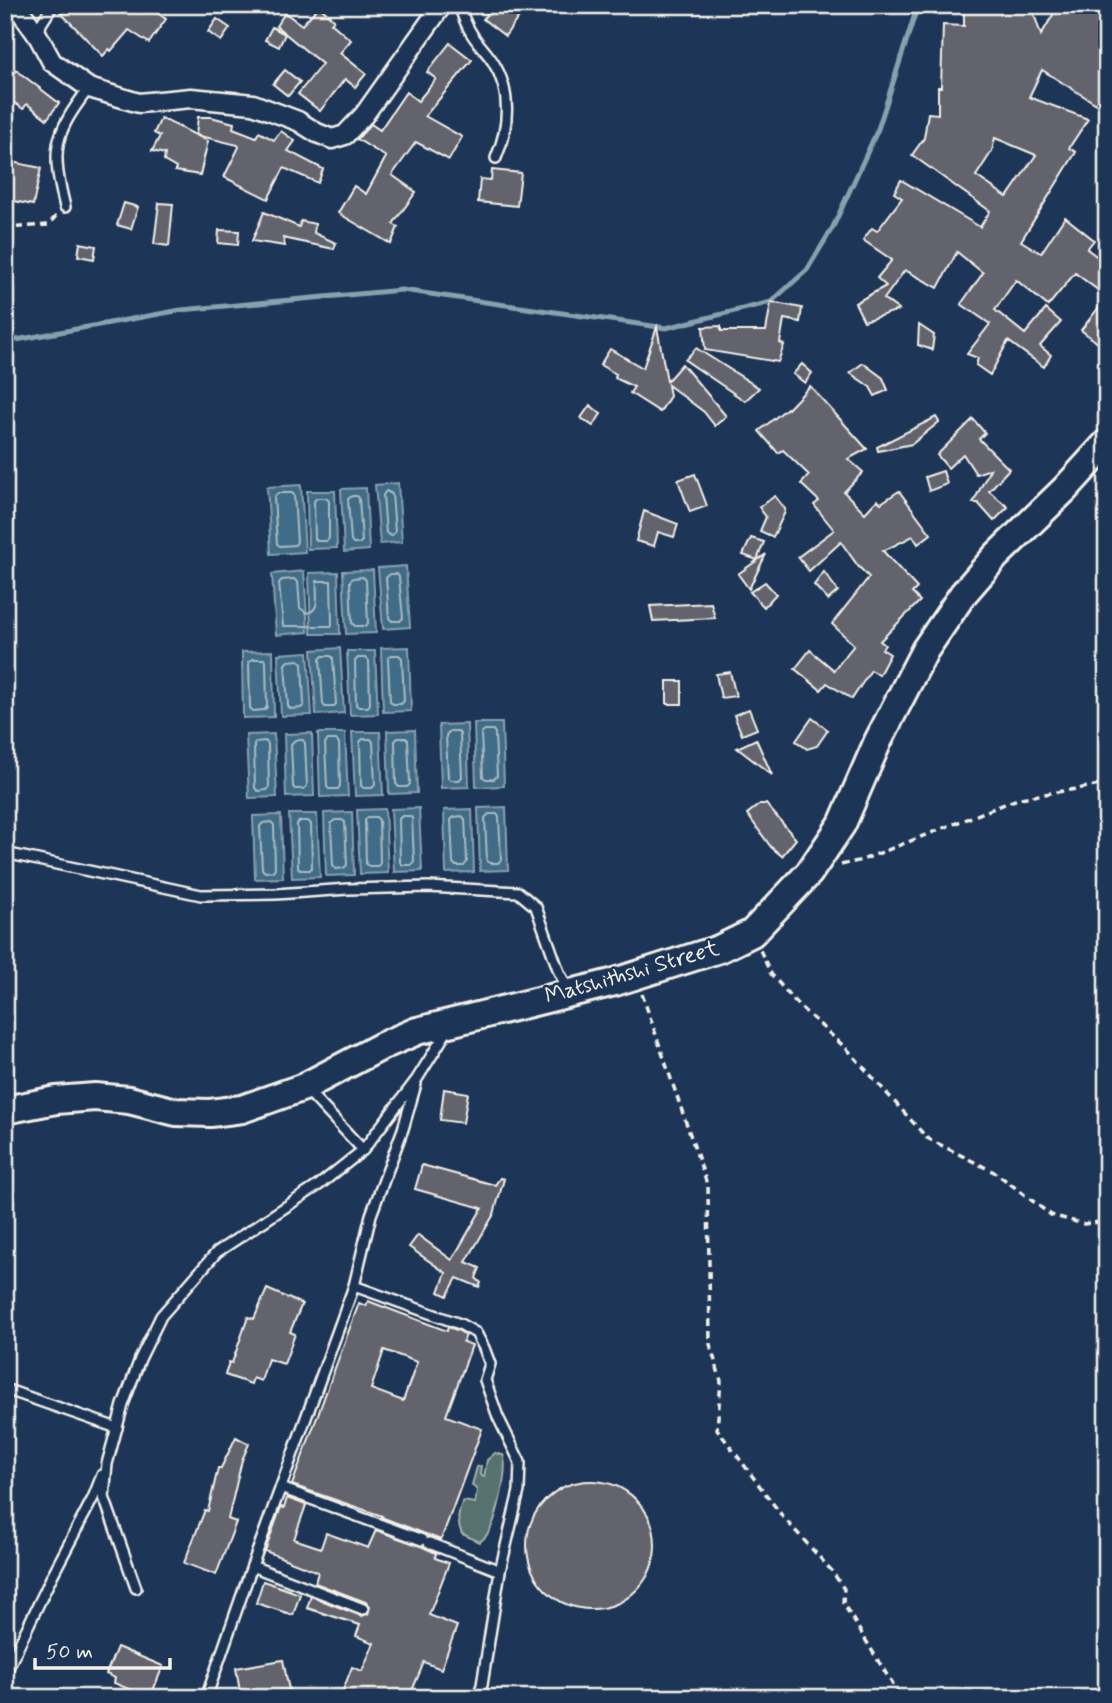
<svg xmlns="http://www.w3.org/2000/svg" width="1112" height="1703" font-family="Mynerve,sans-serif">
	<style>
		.green { fill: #56716e; stroke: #a5b1ab; stroke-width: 2 }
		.water { fill: #406c87; stroke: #88a1ae; stroke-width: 2 }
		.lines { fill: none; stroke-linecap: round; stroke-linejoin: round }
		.shore { stroke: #acbcc1; stroke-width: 2 }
		.stream { stroke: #88a1ae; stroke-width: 5 }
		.building { fill: #63636d; stroke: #f4f1e8; stroke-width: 2; fill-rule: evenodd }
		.service-casing { stroke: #f4f1e8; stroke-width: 14 }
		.minor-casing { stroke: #f4f1e8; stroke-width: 23 }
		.secondary-casing { stroke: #f4f1e8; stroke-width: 32 }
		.path { stroke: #f4f1e8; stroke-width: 3.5; stroke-dasharray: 7 5; stroke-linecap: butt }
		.service { stroke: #1d3557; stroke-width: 9 }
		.minor { stroke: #1d3557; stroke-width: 18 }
		.secondary { stroke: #1d3557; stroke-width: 26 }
		.labels { text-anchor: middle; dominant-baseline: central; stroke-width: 5; stroke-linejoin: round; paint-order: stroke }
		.street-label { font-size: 23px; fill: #f4f1e8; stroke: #1d3557 }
	</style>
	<rect width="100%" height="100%" fill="#1d3557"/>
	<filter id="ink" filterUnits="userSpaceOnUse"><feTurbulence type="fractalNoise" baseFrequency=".0143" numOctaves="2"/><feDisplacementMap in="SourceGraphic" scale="14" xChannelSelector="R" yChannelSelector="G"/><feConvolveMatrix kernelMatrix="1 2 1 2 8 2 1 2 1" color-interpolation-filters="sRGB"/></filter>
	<g filter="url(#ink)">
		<path class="green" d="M495 1453 503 1455C509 1468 497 1520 488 1533 486 1537 483 1539 480 1542L462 1534C457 1522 457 1514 463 1501L475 1503 477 1490 472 1485 477 1467 481 1466 480 1475 484 1477 487 1460Z"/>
		<g class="water">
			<polygon points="398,483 402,542 380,544 375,485"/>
			<polygon points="301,485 305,552 271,554 267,487"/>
			<polygon points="366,488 369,550 344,552 341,489"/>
			<polygon points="307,491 335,491 337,548 308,549"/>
			<polygon points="406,566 410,627 383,629 378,568"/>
			<polygon points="373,570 376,633 346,634 343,571"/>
			<polygon points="304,571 308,632 276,635 272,574"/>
			<polygon points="338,572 340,634 311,634 309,573"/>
			<polygon points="409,647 411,711 383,712 381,648"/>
			<polygon points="340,648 344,713 316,715 312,650"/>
			<polygon points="273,651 274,717 243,718 242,652"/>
			<polygon points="347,651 375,651 378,714 350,715"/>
			<polygon points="308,652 312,715 281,716 278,654"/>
			<polygon points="474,723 502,723 504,786 476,787"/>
			<polygon points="467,724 469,787 441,788 439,725"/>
			<polygon points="415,730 417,793 389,794 387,731"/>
			<polygon points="352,732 380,732 383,795 355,796"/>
			<polygon points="312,733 314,796 286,797 284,734"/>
			<polygon points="345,733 348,796 320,797 318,733"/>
			<polygon points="274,734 277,797 249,798 246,735"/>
			<polygon points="506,807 508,870 480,871 478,808"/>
			<polygon points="419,808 422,871 394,872 391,809"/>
			<polygon points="385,809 388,873 360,874 357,810"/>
			<polygon points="472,809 474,872 446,873 444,810"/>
			<polygon points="352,812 354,875 326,876 324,813"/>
			<polygon points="289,814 317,814 320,877 292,878"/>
			<polygon points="281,815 283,878 255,879 253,816"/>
		</g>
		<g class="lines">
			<g class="shore">
				<polygon points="386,491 392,494 395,532 391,536 386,533 383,495"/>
				<polygon points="278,493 292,493 294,495 297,542 295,545 280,546 277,544 274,497"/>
				<polygon points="352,496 357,496 359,498 362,541 359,544 353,544 351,541 348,499"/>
				<polygon points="317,498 326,498 329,501 329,538 327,541 318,541 315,539 314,501"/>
				<polygon points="390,574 397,574 399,577 403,618 400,621 392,621 389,618 386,578"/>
				<polygon points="363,577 366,580 368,623 366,626 355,626 352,623 350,581 353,578"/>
				<path d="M294 579 298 582 300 608 307 613C322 610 315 593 317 581H331L332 626H283L279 583 282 580Z"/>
				<polygon points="392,655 399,655 402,658 404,701 401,704 393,704 390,701 388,658"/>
				<polygon points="323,656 331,656 333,658 336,704 333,707 325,707 323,704 320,659"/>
				<polygon points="358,658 366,658 369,661 370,704 368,707 359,707 356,705 355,661"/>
				<polygon points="253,659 264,659 266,661 267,707 264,710 253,711 250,708 249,662"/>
				<polygon points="299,660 302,663 304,705 301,708 291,709 288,706 285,664 288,661"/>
				<polygon points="485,730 493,730 495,733 497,776 494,779 486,779 483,777 481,733"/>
				<polygon points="450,731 458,731 460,734 462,777 459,780 451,780 448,778 446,735"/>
				<polygon points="398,738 406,738 408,740 410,784 407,787 399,787 396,784 395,741"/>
				<polygon points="363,739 371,739 373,742 375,785 372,788 364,788 361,786 360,742"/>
				<polygon points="295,740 303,740 305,743 307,786 304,789 295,789 293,787 291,744"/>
				<polygon points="328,740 336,740 339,743 340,786 338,789 329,789 327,787 325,743"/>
				<polygon points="265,741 268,744 269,788 267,790 258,791 255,788 254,745 256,742"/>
				<polygon points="489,814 497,814 499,817 501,860 498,863 490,863 487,861 485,818"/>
				<polygon points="402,816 410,816 412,818 414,861 411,865 403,865 400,862 399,819"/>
				<polygon points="368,817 376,817 379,820 380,863 378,866 369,866 366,864 365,820"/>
				<polygon points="454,817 462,816 465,819 467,862 464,866 456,866 453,863 451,820"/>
				<polygon points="335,820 342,820 345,822 347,865 344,868 336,869 333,866 331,823"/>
				<polygon points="300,821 308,821 311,824 312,867 310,870 301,870 298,868 297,824"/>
				<polygon points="271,822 274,825 275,868 273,871 265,872 262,869 260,826 263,823"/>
			</g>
			<polyline class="stream" points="5,342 181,310 402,290 666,328 771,302 807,270 833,227 878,129 918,5"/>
		</g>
		<g class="building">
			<polygon points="60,5 146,5 166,19 149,43 129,30 111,51 109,49 103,56 58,10"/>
			<polygon points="494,5 510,5 521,14 505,36 483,19"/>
			<path d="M964 5H1031L1041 35 1057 8 1061 10 1064 5H1097L1107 12V91L1098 105 1042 70 1029 97 1088 119 1069 148 1076 152 1021 241 1041 253 1065 217 1094 240 1087 249 1107 264V350L1081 330 1107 297 1075 273 1048 306 1016 280 995 310 1025 334 1046 309 1061 322 1040 346 1051 355 1044 367 1008 341 990 375 976 365 978 358 967 354 990 324 961 304 983 273 957 252 938 288 905 270 884 299 899 310 864 321 855 303 886 286 877 278 892 260 863 240 872 228 877 231 902 198 894 193 901 180 980 227 990 211 912 155 924 138 928 113 938 114V87H941L943 25 964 26ZM995 138 1036 155 1007 197 976 176 992 151Z"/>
			<polygon points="319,6 334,20 331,23 351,40 340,53 366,74 355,87 345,79 320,111 298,94 322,64 276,26 285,13 302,25"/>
			<polygon points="217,19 230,28 221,41 208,32"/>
			<polygon points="272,27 285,34 279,47 265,40"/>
			<polygon points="450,43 472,60 425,116 462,137 449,160 416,142 392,175 416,192 393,224 398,227 391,244 338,213 354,186 366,194 386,157 357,139 371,124 380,130 406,92 418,101 436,79 427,72"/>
			<polygon points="16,70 59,103 47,119 27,104 23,109 5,96 5,84"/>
			<polygon points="285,70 300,82 288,96 273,84"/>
			<polygon points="198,117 211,117 234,123 233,128 256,137 259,132 274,140 281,131 295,141 288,151 323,169 318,183 284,168 268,199 224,177 239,147 238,145 196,135"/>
			<polygon points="161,118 208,141 200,175 175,171 176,168 164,161 165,154 152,151 160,136 154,133"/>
			<polygon points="12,162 41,168 33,205 5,199"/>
			<polygon points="492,170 521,173 517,206 478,202 480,179 491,180"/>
			<polygon points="124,203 138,207 131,229 117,225"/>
			<polygon points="159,203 173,204 169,246 154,244"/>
			<polygon points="264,212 299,227 301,221 315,224 314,233 336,243 334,249 283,238 285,246 252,241"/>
			<polygon points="219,230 239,231 238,245 218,243"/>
			<polygon points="80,243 96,246 94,259 78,256"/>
			<polygon points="771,302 802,308 800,322 784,319 780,343 784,345 778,362 705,350 703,327 721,326 721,331 766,331"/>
			<polygon points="919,325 934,335 932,350 918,345"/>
			<polygon points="657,327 667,381 682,364 726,416 715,426 704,412 668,385 670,396 660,412 630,393 634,387 615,378 616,374 600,365 610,349 643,368"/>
			<polygon points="696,348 759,388 745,401 685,360"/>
			<polygon points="863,363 883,378 888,390 875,396 870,387 850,373"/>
			<polygon points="802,364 812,373 805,383 793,374"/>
			<polygon points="810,386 867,449 848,459 863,472 844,492 865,513 877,500 881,503 899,491 931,534 918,544 913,536 883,551 917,588 912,593 920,601 880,641 885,645 882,649 890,654 879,675 871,670 852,699 827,683 821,690 795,669 810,650 834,670 854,645 832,624 869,577 858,566 841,542 809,571 798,557 834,530 814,505 819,501 801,484 809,475 783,450 778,453 759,431 787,408 788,409"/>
			<polygon points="590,405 601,414 593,426 581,418"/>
			<polygon points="936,417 939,422 912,444 878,451 877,447"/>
			<polygon points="973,419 985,433 979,439 1009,469 989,491 1008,507 994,521 978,503 973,503 990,469 976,474 963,454 948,468 937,455"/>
			<polygon points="943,471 947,484 929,491 925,477"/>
			<polygon points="695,474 707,506 690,512 678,480"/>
			<polygon points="775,496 785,509 785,512 773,537 760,531 766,517 759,507"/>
			<polygon points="644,511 678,524 674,537 658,532 654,546 636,541"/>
			<polygon points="751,538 764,542 757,560 743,555"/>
			<polygon points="766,554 749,589 738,574"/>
			<polygon points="824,572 838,591 828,600 814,585"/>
			<polygon points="765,582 776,594 764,607 750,592"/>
			<polygon points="711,603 715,618 653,621 650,606"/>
			<polygon points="730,672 736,696 721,698 716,674"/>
			<rect x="667" y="681" width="15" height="23"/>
			<polygon points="749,709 757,729 742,735 734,715"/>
			<polygon points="812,718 828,730 817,746 807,749 796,741"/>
			<polygon points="756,739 772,775 737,748"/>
			<polygon points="760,804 766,804 796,839 782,856 771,847 747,814"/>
			<polygon points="444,1089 468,1093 463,1123 440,1120"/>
			<polygon points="422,1165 495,1185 500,1178 504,1179 494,1214 466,1262 480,1268 476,1278 481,1283 479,1287 457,1278 447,1296 439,1292 446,1273 409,1247 418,1235 452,1260 482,1208 415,1189"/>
			<polygon points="267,1289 302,1304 290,1332 295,1334 284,1364 268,1359 261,1381 253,1378 251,1384 225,1375 229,1362 232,1363 248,1317 254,1319"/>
			<path d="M368 1301 447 1331 448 1327 457 1330 466 1335 463 1342 472 1345 446 1416 482 1429 441 1540 381 1517 382 1516 292 1485 359 1303 366 1306ZM384 1350 417 1362 403 1401 371 1389Z"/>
			<polygon points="236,1437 249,1444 242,1460 228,1519 236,1522 216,1575 184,1563 205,1510 208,1511 218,1468 221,1468"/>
			<circle cx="591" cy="1545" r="64"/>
			<polygon points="287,1498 306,1505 294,1539 321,1548 326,1533 368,1548 376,1530 423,1547 436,1553 435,1558 449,1563 429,1615 457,1626 441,1669 424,1662 409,1698 340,1698 352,1667 362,1671 374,1643 356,1636 360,1625 307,1608 311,1596 361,1616 368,1614 370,1607 366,1602 315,1583 318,1572 265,1551 281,1507 284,1508"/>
			<polygon points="263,1581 300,1594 293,1615 256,1603"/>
			<polygon points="117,1647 163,1666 150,1698 114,1683 115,1678 106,1674"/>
			<polygon points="283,1660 289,1690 241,1698 236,1668"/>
		</g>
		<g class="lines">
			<defs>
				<g id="service">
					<path d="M459 5C462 14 465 23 470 31 476 42 486 51 493 62 512 92 509 127 496 158"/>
					<polyline points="39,34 41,24 53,5"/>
					<path d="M65 207C51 150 53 135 89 88"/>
					<polyline points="5,853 201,895 276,894 348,889 428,887 518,892 536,907 559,972 569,991"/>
					<polyline points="305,1088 363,1150"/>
					<polyline points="354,1286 460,1324 476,1333 484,1348 490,1364 485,1380 498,1417 520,1462 519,1491 500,1571 482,1685 477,1698"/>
					<polyline points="5,1389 117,1428"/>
					<polyline points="281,1488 422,1540"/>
					<polyline points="429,1543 500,1571"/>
					<polyline points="136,1588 104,1497 107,1464 123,1405 140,1359 161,1316 217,1252 319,1185 363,1150 417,1079 447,1031"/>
					<polyline points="363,1609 252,1566 354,1286 371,1215 403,1129 416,1084"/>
					<polyline points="5,1674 52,1576 93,1498 102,1475"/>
					<polyline points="206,1698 252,1566"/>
				</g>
				<polyline id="minor" points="16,5 38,36 52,62 89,88 139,103 191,98 253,104 298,121 317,133 332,139 345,135 364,115 442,5"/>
				<polyline id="secondary" points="5,1110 56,1100 95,1097 129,1100 176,1112 210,1113 242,1109 304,1087 382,1046 417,1031 615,982 719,949 752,933 809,873 842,824 878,741 925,650 963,594 996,556 1065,489 1107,443"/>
			</defs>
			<use href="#service" class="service-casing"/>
			<use href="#minor" class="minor-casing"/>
			<use href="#secondary" class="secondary-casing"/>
			<g class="path">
				<polyline points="5,228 48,225 56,216"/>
				<polyline points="841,865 862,860 1020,798 1107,784"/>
				<polyline points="760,950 771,974 798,1005 849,1051 927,1138 996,1173 1051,1215 1084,1224 1107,1221"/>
				<polyline points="642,994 708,1187 710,1344 721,1381 717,1429 783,1517 832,1571 844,1589 843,1603 901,1698"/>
			</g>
			<use href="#service" class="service"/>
			<use href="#minor" class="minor"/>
			<use href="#secondary" class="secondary"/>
		</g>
	</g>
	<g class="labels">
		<g class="street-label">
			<text transform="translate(632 973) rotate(-16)">Matshithshi Street</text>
		</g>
	</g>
	<rect width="1112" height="1703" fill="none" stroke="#1d3557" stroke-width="28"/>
	<rect x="14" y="14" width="1084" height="1675" fill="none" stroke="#f4f1e8" stroke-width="2.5" filter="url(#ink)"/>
	<path d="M35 1658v10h135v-10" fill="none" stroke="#f4f1e8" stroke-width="3.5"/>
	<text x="46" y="1658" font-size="21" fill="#f4f1e8" stroke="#1d3557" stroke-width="5" paint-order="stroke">50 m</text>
</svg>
